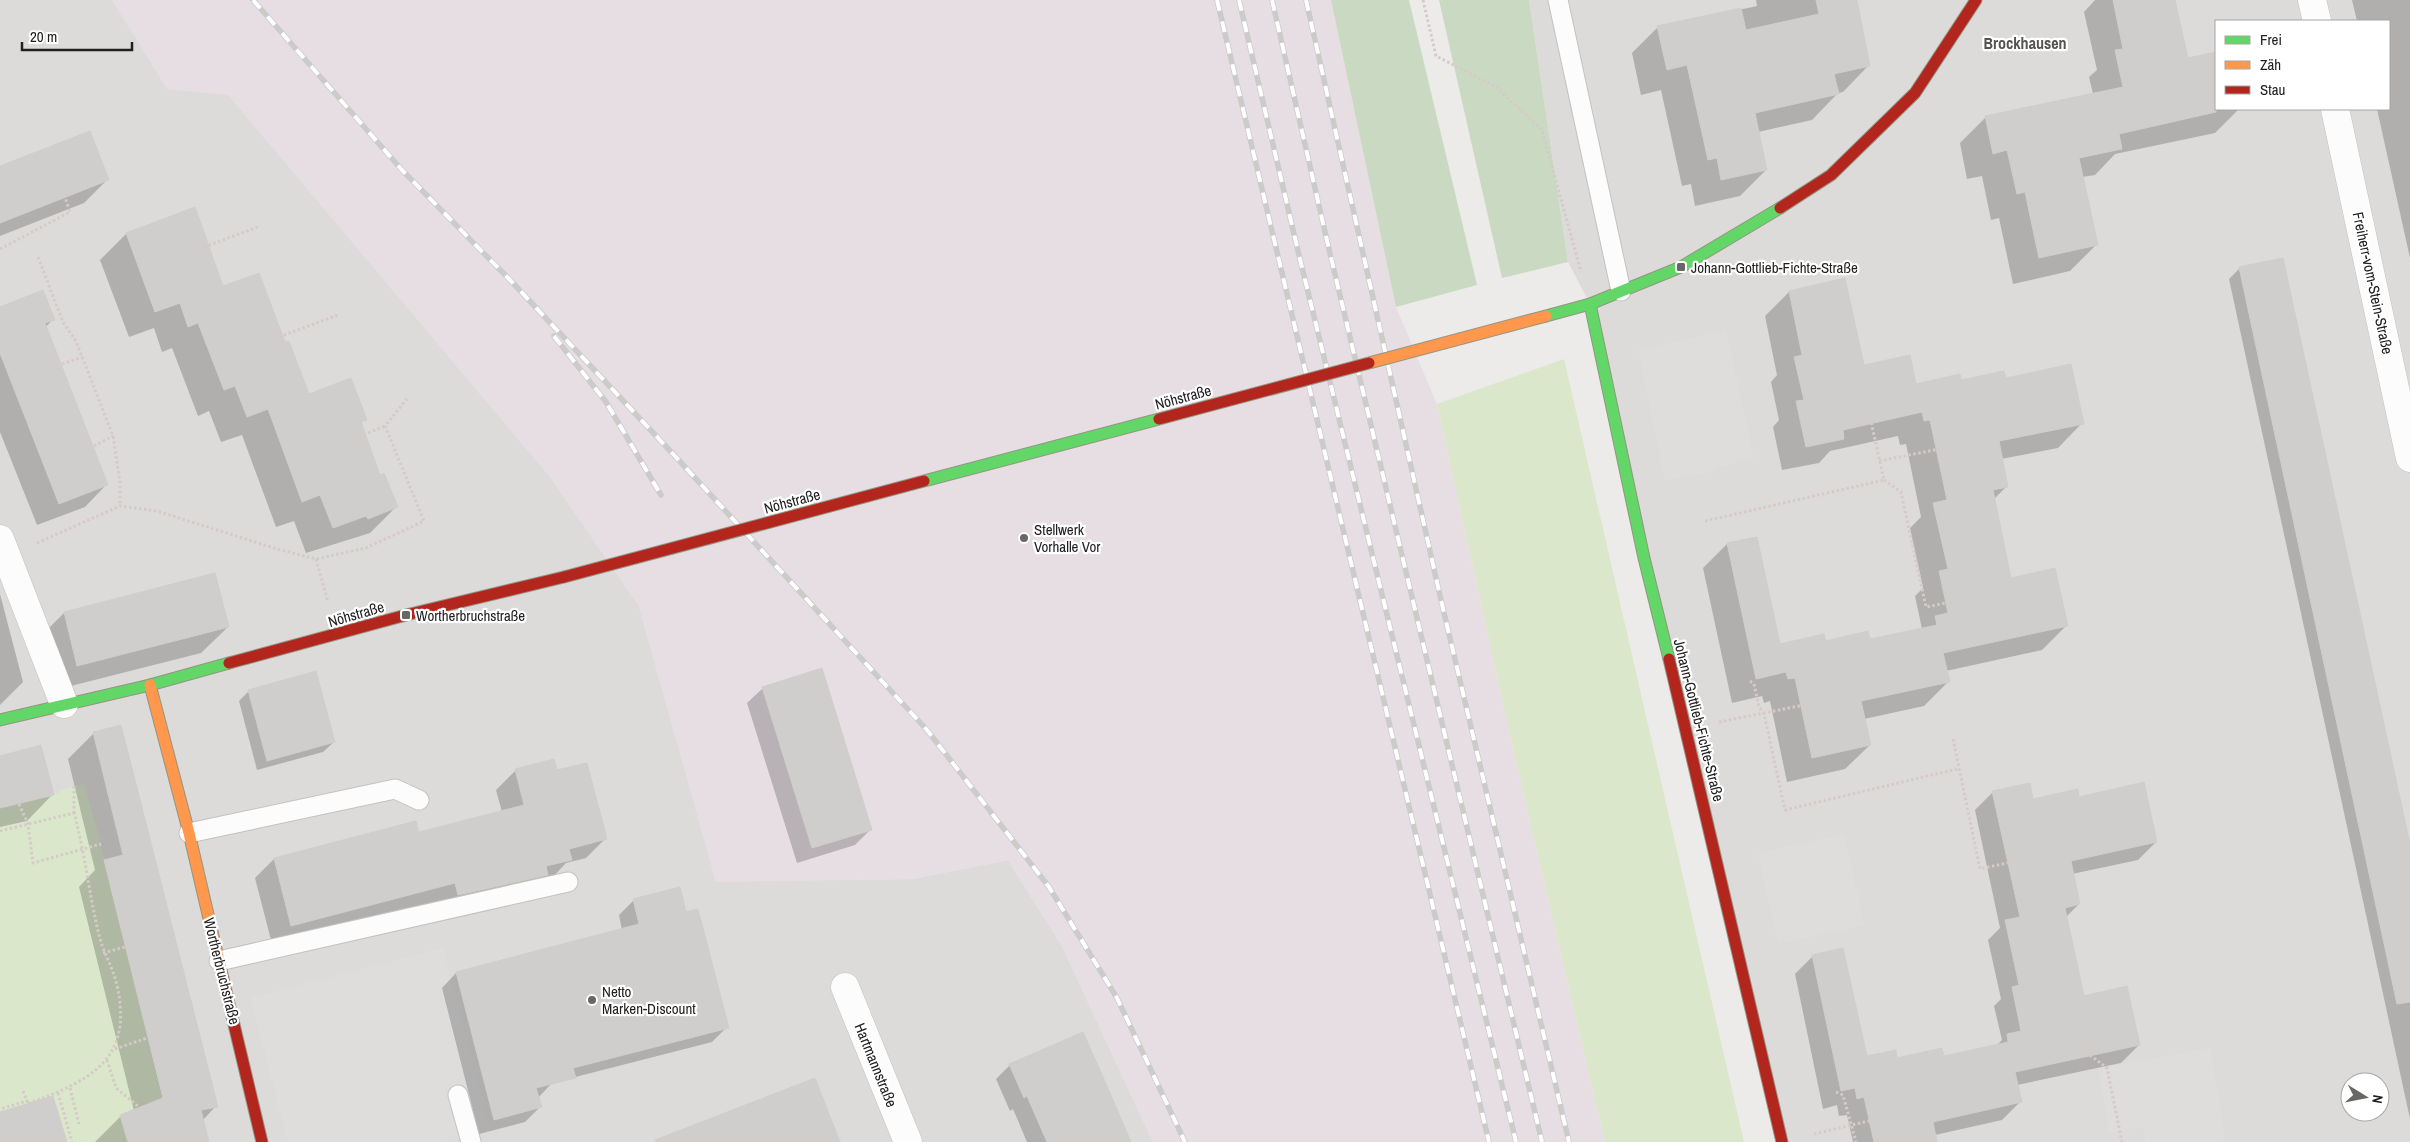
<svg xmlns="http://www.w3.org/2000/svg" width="2410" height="1142" font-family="'Archivo Narrow',sans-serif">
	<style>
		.residential { fill: #dddbda; fill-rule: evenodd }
		.industrial { fill: #e6dee3 }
		.grass { fill: #dbe7cb }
		.forest { fill: #cad9c1 }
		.parking { fill: #dedddc }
		.shadow { fill: #0003 }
		.building { fill: #d0cecc; stroke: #d0cdca }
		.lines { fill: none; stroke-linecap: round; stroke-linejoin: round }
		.lane-casing { stroke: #c3c2c1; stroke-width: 21 }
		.street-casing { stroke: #c3c2c1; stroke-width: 29 }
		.fast-casing { stroke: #949583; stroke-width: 13 }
		.slow-casing { stroke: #949583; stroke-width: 13 }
		.jam-casing { stroke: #949583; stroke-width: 13 }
		.path { stroke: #d6cac9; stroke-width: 3; stroke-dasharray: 2.5 2.5; stroke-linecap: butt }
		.lane { stroke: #fcfcfc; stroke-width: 19 }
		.street { stroke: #fcfcfc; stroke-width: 28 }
		.fast { stroke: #63d668; stroke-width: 11 }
		.slow { stroke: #ff974d; stroke-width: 11 }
		.jam { stroke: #b3261e; stroke-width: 11 }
		.rail-casing { stroke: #cbcbca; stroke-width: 5.5 }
		.rail { stroke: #fff; stroke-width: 4; stroke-dasharray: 11; stroke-linecap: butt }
		.fast-bridge-casing { stroke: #949583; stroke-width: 13; stroke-linecap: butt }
		.slow-bridge-casing { stroke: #949583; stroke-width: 13; stroke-linecap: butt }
		.jam-bridge-casing { stroke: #949583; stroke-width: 13; stroke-linecap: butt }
		.fast-bridge { stroke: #63d668; stroke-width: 11 }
		.slow-bridge { stroke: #ff974d; stroke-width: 11 }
		.jam-bridge { stroke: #b3261e; stroke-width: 11 }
		.poi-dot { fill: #686766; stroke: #fff; stroke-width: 2 }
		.labels { text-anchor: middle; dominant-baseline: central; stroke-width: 4.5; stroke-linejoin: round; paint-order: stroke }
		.poi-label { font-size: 15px; fill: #202020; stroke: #fff; text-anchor: start }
		.street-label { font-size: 15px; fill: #202020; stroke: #fff }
		.neighbourhood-label { font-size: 16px; font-weight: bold; fill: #535353; stroke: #fff }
	</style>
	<rect width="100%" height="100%" fill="#edebe9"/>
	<g class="residential">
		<polygon points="0,0 223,0 639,606 716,881 912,879 1008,860 1062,946 1153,1142 0,1142"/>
		<path d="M1529 0H2410V1142H1782L1590 304 1568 262ZM2216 21H2389V109H2216ZM2350 1082H2380V1112H2350Z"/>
	</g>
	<polygon class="industrial" points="112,0 1331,0 1396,307 1437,404 1513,749 1605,1142 1153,1142 1062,946 1008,860 912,879 716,882 639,606 549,476 228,95 167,89"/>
	<g class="grass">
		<polygon points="1564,359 1744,1142 1605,1142 1513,749 1437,404"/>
		<polygon points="84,784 101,844 162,1099 120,1115 128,1142 0,1142 0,808 60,793 60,790"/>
	</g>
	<g class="forest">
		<polygon points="1331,0 1409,0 1477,285 1396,307"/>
		<polygon points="1439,0 1529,0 1568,262 1502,278"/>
	</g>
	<g class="parking">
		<polygon points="1726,331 1754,458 1719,467 1704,474 1665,480 1638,350"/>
		<polygon points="1844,834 1864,925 1778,944 1758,853"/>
		<polygon points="443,948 489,1129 439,1142 288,1142 251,998"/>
		<polygon points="2210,1048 2225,1139 2213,1142 2146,1142 2143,1127 2109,1132 2099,1069"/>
	</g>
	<g class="shadow">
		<polygon points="1756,0 1855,0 1869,65 1843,92 1838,93 1812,120 1758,132 1766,170 1740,196 1695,206 1691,184 1682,186 1661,90 1641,95 1632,53 1658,27 1757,6"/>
		<polygon points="2095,0 2173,0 2187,59 2216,53 2216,109 2239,109 2215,133 2115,154 2095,175 2082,177 2096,245 2070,271 2013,284 1999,218 1991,220 1982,176 1967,179 1960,143 1986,117 2093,94 2089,77 2097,70 2084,12"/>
		<polygon points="2352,0 2410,0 2410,258 2377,109 2389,109 2389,21 2357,21"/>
		<polygon points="0,167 108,179 84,203 0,236"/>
		<polygon points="126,234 222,288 284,344 308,396 365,419 360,424 380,476 396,507 370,533 306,553 294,521 276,527 242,435 221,442 209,411 198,416 172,348 162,352 154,328 129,337 100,260"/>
		<polygon points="2240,268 2410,849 2410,1119 2229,279"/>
		<polygon points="1789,292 1863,366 1915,385 2005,380 2082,423 2058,448 2001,459 2007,486 1993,500 2010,579 2067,625 2042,650 1946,671 1948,682 1924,706 1864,719 1870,745 1845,769 1787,782 1770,701 1764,703 1762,696 1732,703 1703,568 1727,544 1779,645 1869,641 1922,629 1915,596 1923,588 1910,528 1921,517 1906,444 1900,445 1898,436 1830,451 1819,463 1782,470 1773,427 1779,420 1771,382 1777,375 1765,316"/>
		<polygon points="0,308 53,319 46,327 107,484 85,507 37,525 0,432"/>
		<polygon points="0,594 23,682 0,705"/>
		<polygon points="64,613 228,627 201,653 51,691 38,639"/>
		<polygon points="763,688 870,830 855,845 797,863 747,703"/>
		<polygon points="249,691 334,742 323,752 257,770 239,701"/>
		<polygon points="94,733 216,1106 203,1120 208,1142 95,1142 121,1116 134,1111 79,887 95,870 68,759"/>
		<polygon points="0,757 53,794 27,821 0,827"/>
		<polygon points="516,770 556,772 605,839 586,858 566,863 551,879 439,914 436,902 272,944 255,878 274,859 418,834 502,812 496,790"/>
		<polygon points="1993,792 2032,800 2078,798 2156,842 2138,860 2072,874 2079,904 2066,917 2083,997 2139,1045 2121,1063 2017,1085 2020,1102 2002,1120 1935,1135 1936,1142 1853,1142 1847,1115 1839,1116 1837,1105 1823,1109 1795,974 1813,956 1866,1058 1896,1059 1943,1057 1997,1045 2002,1040 1994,1006 2001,999 1988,940 2000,928 1975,810"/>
		<polygon points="634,900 685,913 727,1027 712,1042 552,1083 538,1098 540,1107 525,1122 479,1134 442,988 456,973 622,930 619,915"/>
		<polygon points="1010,1065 1130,1142 1027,1142 1013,1109 1010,1111 996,1079"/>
	</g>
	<g class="building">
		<polygon points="1816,0 1857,0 1870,66 1834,74 1839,94 1755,113 1767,170 1721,180 1717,158 1708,160 1687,65 1667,70 1657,26 1741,8 1746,30 1819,14"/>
		<polygon points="2113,0 2175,0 2188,58 2216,52 2216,112 2119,134 2122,149 2079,158 2098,245 2039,258 2025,192 2017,194 2007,150 1993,154 1985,116 2123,87 2115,50 2123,49"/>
		<polygon points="90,131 109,180 0,223 0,166"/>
		<polygon points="195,207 223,286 259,273 285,342 289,341 309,394 351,378 367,420 361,422 380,475 384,473 398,507 368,519 366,516 333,528 320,495 302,502 268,409 247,417 235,386 224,390 198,323 188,327 180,303 155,312 126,233"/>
		<polygon points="2283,258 2410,844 2410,1002 2397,1004 2239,267"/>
		<polygon points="1845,278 1864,365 1910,355 1916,384 1960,374 1961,380 2004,371 2006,378 2071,364 2084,424 1999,441 2008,487 1993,490 2011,578 2055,568 2068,626 1943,653 1950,682 1861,701 1871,745 1812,758 1795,678 1788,679 1786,672 1756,679 1727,543 1757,537 1780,644 1824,634 1826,641 1868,631 1870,639 1937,625 1935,616 1948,613 1939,571 1948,569 1933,503 1947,500 1930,420 1924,421 1922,412 1843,430 1844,439 1806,447 1796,401 1804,400 1794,357 1802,355 1789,291"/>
		<polygon points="43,290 55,320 45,323 108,485 59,504 0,353 0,307"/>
		<polygon points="215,573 229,627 77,666 64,612"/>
		<polygon points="822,668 872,830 812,848 762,687"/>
		<polygon points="316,671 335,742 267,761 248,690"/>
		<polygon points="121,725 218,1107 201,1110 209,1142 128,1142 120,1115 163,1098 104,860 123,855 93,732"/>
		<polygon points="41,745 54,795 0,808 0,756"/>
		<polygon points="554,759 557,770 587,763 607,839 569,849 572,860 546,866 548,875 458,895 455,883 291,926 274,858 416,821 419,832 524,805 515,769"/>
		<polygon points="2144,782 2157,842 2071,861 2080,904 2065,908 2084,996 2127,986 2140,1045 2015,1072 2022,1102 1933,1122 1937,1142 1874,1142 1864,1097 1857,1099 1855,1088 1841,1091 1812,955 1843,948 1867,1056 1896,1050 1897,1058 1942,1048 1944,1056 2008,1042 2007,1034 2021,1031 2012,987 2019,985 2005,920 2020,917 1992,791 2030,783 2033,799 2078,789 2079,797"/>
		<polygon points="680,887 686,912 698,909 729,1028 573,1068 576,1078 536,1088 542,1107 494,1120 456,972 639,924 633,899"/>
		<polygon points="1083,1032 1107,1086 1131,1142 1047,1142 1027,1096 1024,1098 1009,1064"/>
		<polygon points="815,1078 840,1142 655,1142 655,1140"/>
		<polygon points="53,1096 67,1142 0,1142 0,1112"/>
	</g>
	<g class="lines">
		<defs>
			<g id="lane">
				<polyline points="1558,0 1621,291"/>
				<polyline points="189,833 395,789 419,800"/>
				<polyline points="219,961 568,882"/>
				<polyline points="458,1095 471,1142"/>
			</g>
			<g id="street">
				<polyline points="2312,0 2317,21"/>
				<polyline points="2335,109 2410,458"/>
				<polyline points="0,539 64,704"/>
				<polyline points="845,987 908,1142"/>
			</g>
			<g id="fast">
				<polyline points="1590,304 1644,558 1669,659"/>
				<polyline points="1546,316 1590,304 1681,267 1780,208"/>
				<polyline points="0,720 150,685 229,663"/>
			</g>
			<polyline id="slow" points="150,685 189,833 221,970"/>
			<g id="jam">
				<polyline points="1780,208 1831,175 1915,93 1976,0"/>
				<polyline points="1669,659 1782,1142"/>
				<polyline points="229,663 406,615 564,577"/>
				<polyline points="221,970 262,1142"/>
			</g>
		</defs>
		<use href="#lane" class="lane-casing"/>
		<use href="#street" class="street-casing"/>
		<use href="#fast" class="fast-casing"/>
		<use href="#slow" class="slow-casing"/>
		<use href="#jam" class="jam-casing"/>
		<g class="path">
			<polyline points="1423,0 1436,56 1495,86 1542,130 1581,272"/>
			<polyline points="204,247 258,227"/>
			<polyline points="0,249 70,212 65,197"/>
			<polyline points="38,257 63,322 76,341 113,436 120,482 120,506"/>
			<polyline points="279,337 338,315"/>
			<polyline points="62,364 82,357"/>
			<polyline points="359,437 385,426"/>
			<polyline points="94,446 113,436"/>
			<polyline points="1879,461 1944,448"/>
			<polyline points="1884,480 1901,492 1926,607 1946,603"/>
			<polyline points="1705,521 1884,480 1870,417"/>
			<polyline points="37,543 120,506 157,511 277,549 316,559 366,548 424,521 385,426 407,399"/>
			<polyline points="316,559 328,602"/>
			<polyline points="1750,681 1754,684 1759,707 1764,714 1785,810 1957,769"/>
			<polyline points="1719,722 1809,704"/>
			<polyline points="1953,739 1980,869 2016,861"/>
			<polyline points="74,786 74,813"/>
			<polyline points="19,804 28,824 33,863 101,844"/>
			<path d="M0 831 74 813C85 853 89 894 99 935 103 952 113 968 117 985 134 1061 89 1081 27 1104V1101L0 1109"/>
			<polyline points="103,953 125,947"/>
			<polyline points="115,1049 147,1038"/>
			<polyline points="2082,1049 2107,1068 2122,1142"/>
			<polyline points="107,1060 116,1088 139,1107"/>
			<polyline points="70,1088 79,1124"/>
			<polyline points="23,1091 27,1101"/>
			<polyline points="1836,1092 1843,1095 1856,1142"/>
			<polyline points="58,1093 72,1142"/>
			<polyline points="1814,1134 1877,1119"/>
		</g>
		<use href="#lane" class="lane"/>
		<use href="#street" class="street"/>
		<use href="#fast" class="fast"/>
		<use href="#slow" class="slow"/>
		<use href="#jam" class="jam"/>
		<defs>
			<g id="rail">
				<polyline points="253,0 402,170 511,281 674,455 927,730 1049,887 1117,998 1185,1142"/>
				<polyline points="1217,0 1489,1142"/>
				<polyline points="1239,0 1298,251 1516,1142"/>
				<polyline points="1272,0 1328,245 1542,1142"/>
				<polyline points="1306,0 1441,600 1569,1142"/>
				<polyline points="554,336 606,402 661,495"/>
			</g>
		</defs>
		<use href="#rail" class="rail-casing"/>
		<use href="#rail" class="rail"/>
		<defs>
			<polyline id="fast-bridge" points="924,481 1159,419"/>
			<polyline id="slow-bridge" points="1369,363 1546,316"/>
			<g id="jam-bridge">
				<polyline points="1159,419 1369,363"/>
				<polyline points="564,577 924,481"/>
			</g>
		</defs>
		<use href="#fast-bridge" class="fast-bridge-casing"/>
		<use href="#slow-bridge" class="slow-bridge-casing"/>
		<use href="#jam-bridge" class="jam-bridge-casing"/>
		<use href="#fast-bridge" class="fast-bridge"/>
		<use href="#slow-bridge" class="slow-bridge"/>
		<use href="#jam-bridge" class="jam-bridge"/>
	</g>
	<g class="poi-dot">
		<rect x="1676" y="262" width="10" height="10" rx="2.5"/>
		<circle cx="1024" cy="538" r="5"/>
		<rect x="401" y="610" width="10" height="10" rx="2.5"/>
		<circle cx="592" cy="1000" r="5"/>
	</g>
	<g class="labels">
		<g class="poi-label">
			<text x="1691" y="267">Johann-Gottlieb-Fichte-Straße</text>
			<text x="1034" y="529">Stellwerk<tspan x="1034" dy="17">Vorhalle Vor</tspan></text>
			<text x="416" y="615">Wortherbruchstraße</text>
			<text x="602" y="991">Netto<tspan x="602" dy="17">Marken-Discount</tspan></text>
		</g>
		<g class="street-label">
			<text transform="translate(2373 283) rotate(78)">Freiherr-vom-Stein-Straße</text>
			<text transform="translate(1183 397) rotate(-15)">Nöhstraße</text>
			<text transform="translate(792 501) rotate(-15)">Nöhstraße</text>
			<text transform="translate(356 614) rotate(-16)">Nöhstraße</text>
			<text transform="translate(1699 720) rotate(76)">Johann-Gottlieb-Fichte-Straße</text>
			<text transform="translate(222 971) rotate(76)">Wortherbruchstraße</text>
			<text transform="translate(876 1065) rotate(68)">Hartmannstraße</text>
		</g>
		<g class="neighbourhood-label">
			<text x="2025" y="43">Brockhausen</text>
		</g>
	</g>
	<rect x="2215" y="20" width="175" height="90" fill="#ffffff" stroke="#a6a6a6"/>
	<rect x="2225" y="36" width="25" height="8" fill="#63d668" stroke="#a6a6a6"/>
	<text x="2260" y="45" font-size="15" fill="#202020">Frei</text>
	<rect x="2225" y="61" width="25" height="8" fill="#ff974d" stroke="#a6a6a6"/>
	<text x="2260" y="70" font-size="15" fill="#202020">Zäh</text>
	<rect x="2225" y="86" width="25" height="8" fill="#b3261e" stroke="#a6a6a6"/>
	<text x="2260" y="95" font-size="15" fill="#202020">Stau</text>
	<g transform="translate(2365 1097) rotate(100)"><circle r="24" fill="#ffffff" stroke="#a6a6a6"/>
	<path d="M0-4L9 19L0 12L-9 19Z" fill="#686766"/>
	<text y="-8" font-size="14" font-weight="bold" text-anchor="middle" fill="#202020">N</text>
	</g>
	<path d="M22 42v8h110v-8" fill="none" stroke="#202020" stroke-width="2.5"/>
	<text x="30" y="42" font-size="15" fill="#202020" stroke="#ffffff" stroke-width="4" paint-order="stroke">20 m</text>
</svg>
